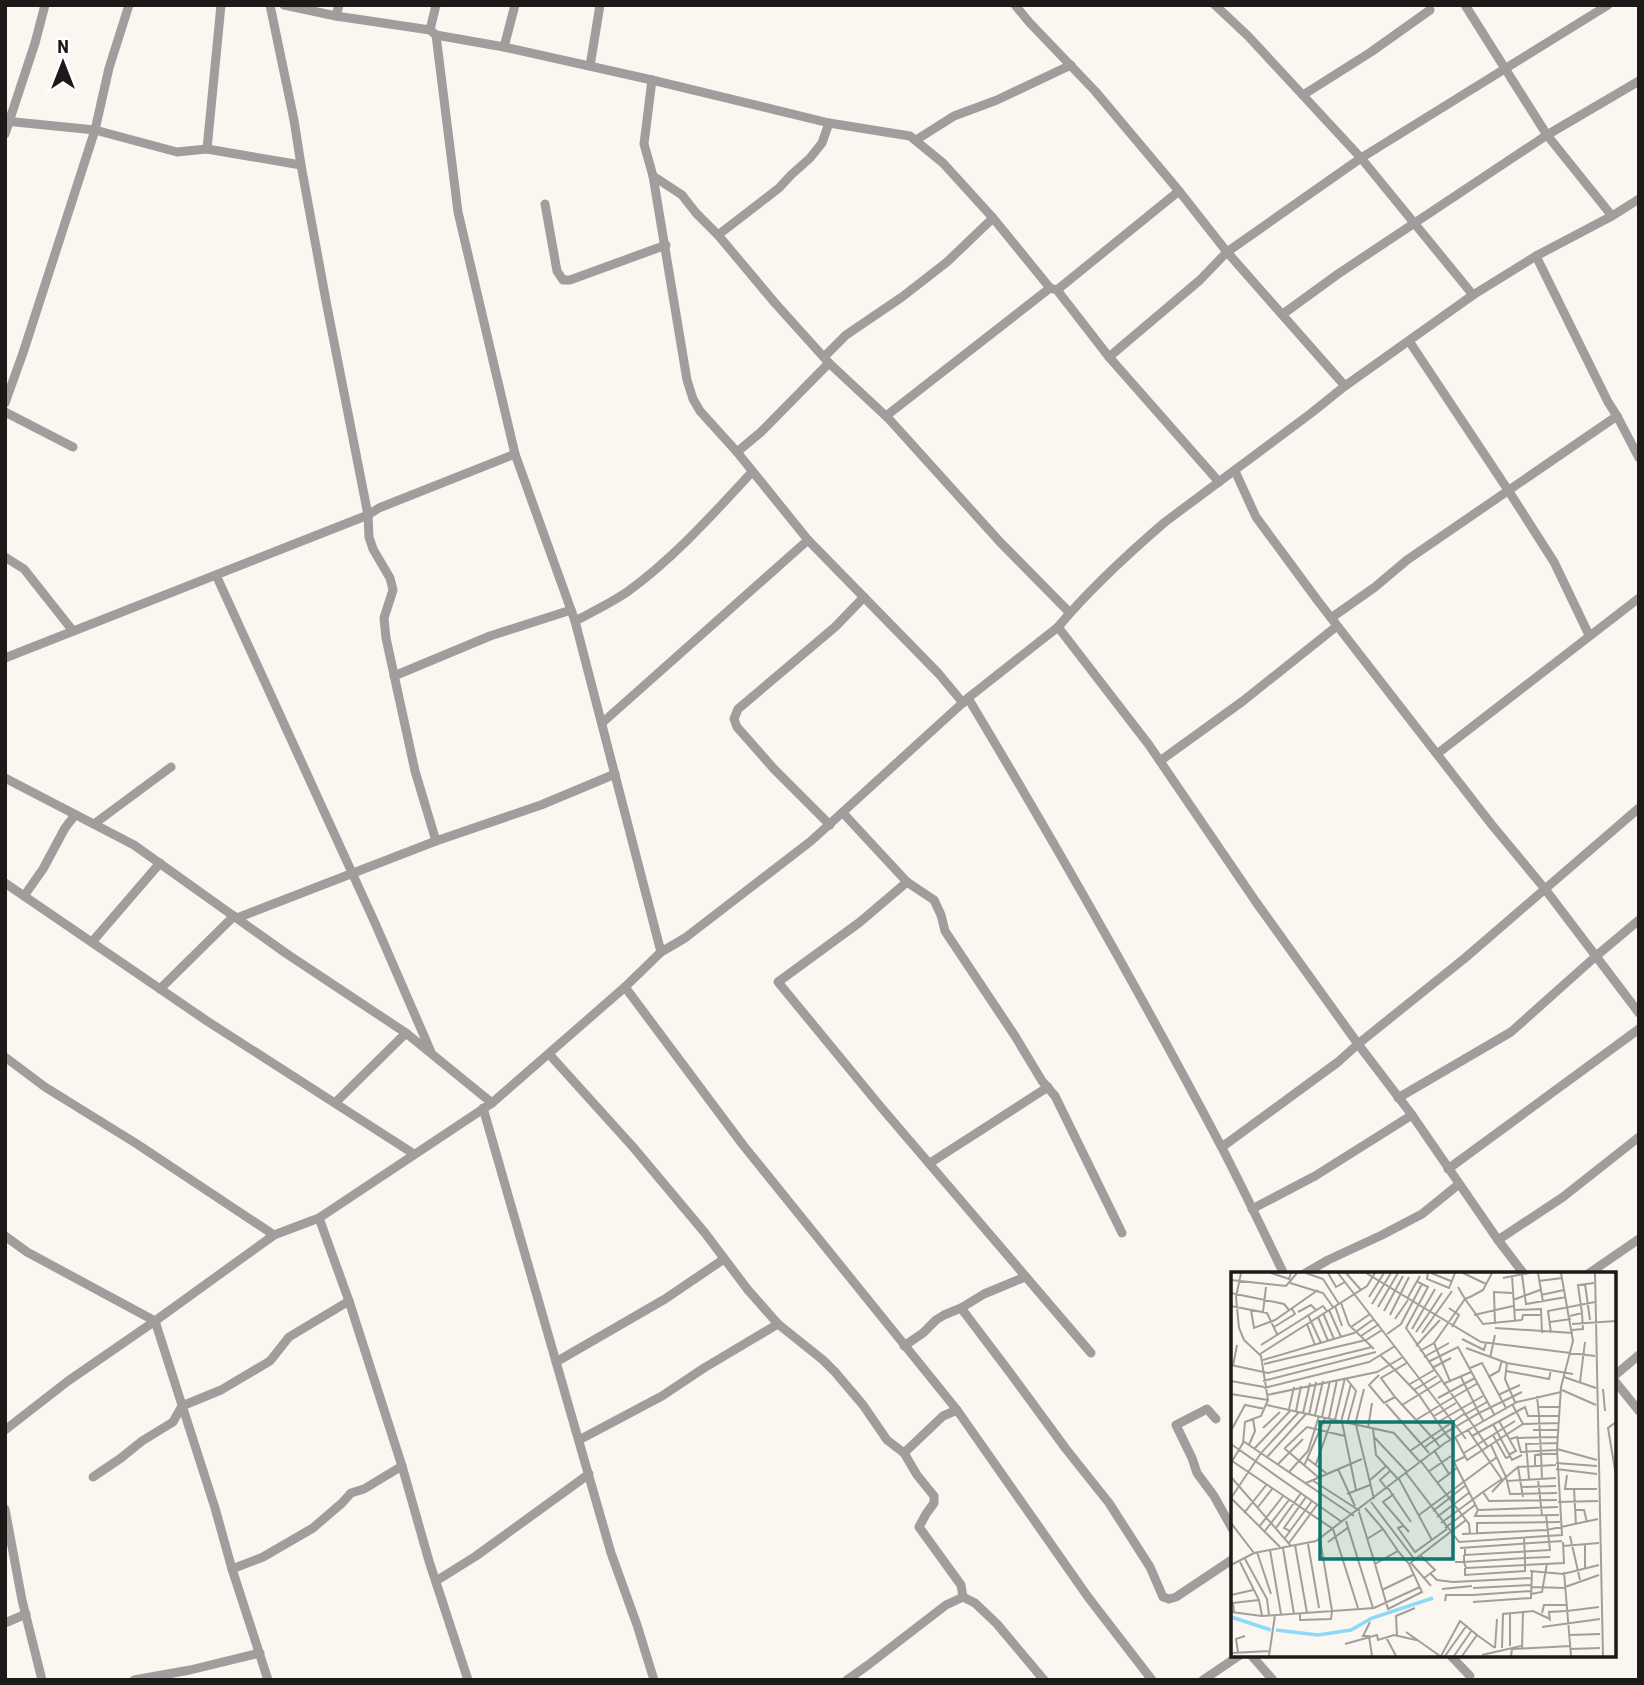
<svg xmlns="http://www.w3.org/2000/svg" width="1644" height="1685" font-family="'Roboto Condensed',sans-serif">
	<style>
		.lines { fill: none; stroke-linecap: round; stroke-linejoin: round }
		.street { stroke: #a19d9d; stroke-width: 9 }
		.inset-river { fill: none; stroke: #8cd9fb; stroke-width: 3.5 }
		.inset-road { fill: none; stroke: #a29e99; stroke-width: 2 }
		.view { fill: #0f766e; fill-opacity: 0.15; stroke: #0f766e; stroke-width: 3.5 }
		.inset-edge { fill: none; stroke: #1c1a18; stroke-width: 3.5 }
	</style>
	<rect width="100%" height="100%" fill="#fbf6ef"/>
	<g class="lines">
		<g class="street">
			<polyline points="270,5 294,120 301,165 326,301 368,515 369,537 373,549 390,578 393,590 384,618 386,638 415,771 436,841"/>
			<polyline points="284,5 336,16 430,30 436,35 504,47 652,80 829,123 910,136 943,163 993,218 1050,288 1057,290 1109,357 1219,482"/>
			<polyline points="1015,5 1029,22 1095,91 1179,191 1227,252 1345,386"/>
			<polyline points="1215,5 1248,36 1361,158 1473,295"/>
			<polyline points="336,16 339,5"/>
			<polyline points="430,30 436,5"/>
			<polyline points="436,35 458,212 515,454 575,621 661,952"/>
			<polyline points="504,47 515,5"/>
			<polyline points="590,66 600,5"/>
			<polyline points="652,80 644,144 653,176 687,380 693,399 700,411 737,452 808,540 939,674 963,703"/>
			<polyline points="1303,95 1371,52 1430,10"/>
			<polyline points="5,121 95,130 177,152 207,149 301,165"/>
			<polyline points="5,134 35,43 45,5"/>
			<polyline points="916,140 954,116 997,100 1071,65"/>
			<polyline points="207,149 221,5"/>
			<polyline points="653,176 682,195 696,213 718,235 775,303 829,363 889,419 1000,542 1070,613"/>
			<polyline points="545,204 557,271 563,280 570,280 666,245"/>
			<polyline points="1612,216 1547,135 1639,81"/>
			<polyline points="718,235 779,188 791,175 810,158 822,143 829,123"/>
			<polyline points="1536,256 1608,402 1617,416 1639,458"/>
			<polyline points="1057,290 1179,191"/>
			<polyline points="1283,314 1338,274 1547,135 1465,5"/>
			<polyline points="1409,341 1508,490 1554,562 1589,635"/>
			<polyline points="824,357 846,335 902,297 947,262 993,218"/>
			<polyline points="1109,357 1200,280 1227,252 1361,158 1608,5"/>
			<polyline points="5,403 23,353 95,130 109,68 129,5"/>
			<polyline points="5,412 73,447"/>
			<polyline points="886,416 1050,288"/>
			<polyline points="737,452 761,432 829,363"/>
			<polyline points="1235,471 1256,517 1318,601 1492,825 1545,889 1639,1013"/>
			<polyline points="5,557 24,569 73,631"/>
			<polyline points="216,575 375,923 431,1052"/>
			<polyline points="1331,618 1375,587 1407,560 1617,416"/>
			<path d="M575 621C592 612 611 603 627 592 674 558 713 514 752 472"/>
			<polyline points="1058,627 1149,745 1256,902 1358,1044 1412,1115 1498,1240 1524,1274"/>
			<polyline points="5,658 368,515 379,508 515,454"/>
			<polyline points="394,676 490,636 571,610"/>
			<path d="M968 698C1056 845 1141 994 1221 1146 1243 1188 1263 1231 1284 1274"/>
			<polyline points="602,723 808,540"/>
			<polyline points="1437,754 1639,598"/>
			<polyline points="1160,761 1243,701 1337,626"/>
			<polyline points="5,778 134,845 287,954 406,1033 492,1103"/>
			<polyline points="843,813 907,882 934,900 941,915 945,931 1015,1036 1042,1081 1055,1096 1122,1233"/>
			<polyline points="94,824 171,767"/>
			<polyline points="830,825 774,769 737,727 734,719 738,709 835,627 864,597"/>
			<polyline points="907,882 860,922 778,982 880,1106 1091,1353"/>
			<polyline points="5,883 207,1021 414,1154"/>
			<polyline points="24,896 43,869 65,828 75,815"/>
			<polyline points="237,918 436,841 541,805 615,774"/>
			<polyline points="92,942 160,863"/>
			<polyline points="625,987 743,1145 957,1410 1088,1597 1152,1680"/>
			<polyline points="160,989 234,916"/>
			<polyline points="549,1054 633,1147 705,1233 748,1290 778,1324 704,1368 662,1396 579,1440"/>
			<polyline points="5,1057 45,1087 137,1144 274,1235"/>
			<polyline points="1398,1098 1511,1032 1595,957 1639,920"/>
			<polyline points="335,1103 406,1033"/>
			<polyline points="483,1108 611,1553 637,1625 654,1680"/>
			<polyline points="1222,1147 1338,1062 1358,1044 1465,958 1639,808"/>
			<polyline points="930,1163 1048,1087"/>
			<polyline points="1448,1169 1639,1029"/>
			<polyline points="1252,1209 1315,1176 1412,1115"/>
			<polyline points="319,1218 349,1301 402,1466 429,1561 468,1680"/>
			<polyline points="5,1236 27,1252 155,1321 215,1508 232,1569 268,1680"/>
			<polyline points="1498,1240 1563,1197 1639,1137"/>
			<polyline points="1304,1274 1328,1260 1382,1235 1422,1214 1459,1184"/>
			<polyline points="1588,1274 1639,1239"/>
			<polyline points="1025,1277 984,1294 961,1308 1008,1370 1066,1449 1109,1503 1150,1567 1163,1597 1169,1599 1176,1597 1233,1559"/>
			<polyline points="778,1324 823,1360 835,1372 863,1405 887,1440 904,1453 917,1475 934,1496 934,1503 926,1514 919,1527 961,1585 963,1597"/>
			<polyline points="904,1346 923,1333 936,1320 944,1315 961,1308"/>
			<polyline points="556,1362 665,1299 724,1259"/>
			<polyline points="1614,1376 1639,1355"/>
			<polyline points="1614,1380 1639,1411"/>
			<polyline points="1216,1419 1207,1409 1176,1425 1192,1458 1197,1473 1214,1496 1233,1530"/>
			<path d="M5 1430 68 1381 155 1321 274 1235 319 1218 492 1103 625 987 661 952 685 938 811 841 968 698 1058 627C1088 591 1129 553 1165 522L1310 414 1345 386 1473 295 1536 256 1612 216 1639 199"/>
			<polyline points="904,1453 943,1416 957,1410"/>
			<polyline points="93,1477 121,1458 142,1441 173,1422 182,1406 221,1390 270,1361 289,1337 349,1301"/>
			<polyline points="5,1509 22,1600 42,1680"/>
			<polyline points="232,1569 263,1557 313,1528 342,1503 351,1493 364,1489 402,1466"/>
			<polyline points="436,1581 476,1556 589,1474"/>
			<polyline points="5,1623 26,1614"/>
			<polyline points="1251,1655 1273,1680"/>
			<polyline points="1450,1655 1470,1676"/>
			<polyline points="134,1680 190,1670 260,1653"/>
			<polyline points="847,1680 868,1665 946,1605 963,1597 975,1603 997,1624 1044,1680"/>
			<polyline points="1203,1680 1240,1655"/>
		</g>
	</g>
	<g transform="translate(1231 1272)">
		<rect width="385" height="385" fill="#fbf6ef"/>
		<path class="inset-river" d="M0 345 40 358M45 358 87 363 120 358 141 346 202 326"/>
		<path class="inset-road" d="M40 1 58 7 60 1M75 1 92 7 108 32M97 1 105 15 114 10M107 1 235 167M115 1 130 18M135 1 250 70 364 84M197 1 196 7 218 16 224 1M200 1 220 9M232 1 255 12M307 1 312 30M364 1 372 384M291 3 295 32 335 25M281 4 284 49M272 6 298 1M0 8 55 14 66 1M308 9 331 6M187 10 197 15 175 56 257 175M59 11 92 21 102 35M354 12 359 48M227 15 234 27 241 24 252 18 261 1M0 21 53 32 58 38M310 23 333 18M138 25 153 1M176 27 189 4M234 27 252 52 291 48M282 28 309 18M110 31 118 53 143 77M141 32 160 1M0 34 36 41 46 62M104 34 111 54M147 35 167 1M218 36 228 43 221 55M20 38 23 56 44 48 87 18M98 38 110 65M283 38 310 37 311 61M153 39 172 4M32 40 35 15M67 40 80 33 85 38M92 41 103 67M198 41 211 21M351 41 347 13 363 11M77 43 90 71M159 43 178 5M243 43 282 34M339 44 351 41 352 57 341 58M87 45 97 69M164 47 177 28M291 48 292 43H310M319 50 340 47M76 52 84 73M264 52 263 20 281 21M341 52 385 49M43 55 64 42 61 37M120 55 139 42M264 56 342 61M181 57 204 17M185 60 198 41M191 61 221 19M320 61 317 39 364 30M156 62 170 52 191 12M130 64 148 52M231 67 253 78 255 71M203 71 219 109 212 112M30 73 92 34 96 39M185 74 209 48M235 76 276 91 342 102M189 79 203 71 234 27M29 82 136 14 144 1M149 83 164 98 177 90M193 85 218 71M259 86 264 63M32 88 123 61 143 47M197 90 227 75 263 142M276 91 274 107 284 130M33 92 135 68 151 58M0 93 37 101 141 75M2 94 6 73M201 96 220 86M239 96 251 91 275 136M275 99 318 107 320 98M148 103 138 113 153 131 164 125M257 105 268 99 271 88M333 105 365 116M115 106 125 119 116 152M0 109 33 115M32 109 145 80M219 109 240 100M349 110 354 70M179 112 203 98M33 116 138 90 164 74M372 117 374 139M183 118 206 104M331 118 365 133M0 122 37 128M36 123 146 100 172 85M267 123 289 113M207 126 244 106M155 132 198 181M211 132 247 111M281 132 292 152M36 133 163 161 188 189M171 133 210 109M307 135H329M58 137 63 115M65 139 70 114M72 141 79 111M78 143 85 110M84 143 92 109M233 143 256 130M203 144 225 131M91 145 99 109M98 146 106 108M104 148 114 106M185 148 211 132M252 148 248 141 291 120M268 149 285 179 279 182M110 150 120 112M111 150 125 218M207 150 252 124M385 150 377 156 385 204M262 152 281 188 291 183M124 153 133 117M125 153 143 227M32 156 49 140M137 156 141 131M1 157 14 133 34 137M142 157 145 183 167 207M237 158 272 209M302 158H327M262 163 275 186 280 184M241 164 294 135 297 144H308L306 124M143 165 176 200M224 165 236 188 292 152 328 151M286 166 327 165M279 167 286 165 290 181M220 168 214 161 248 141 230 105M12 169 123 244M0 172 111 250M18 173 24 159 22 147M260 173 275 205 261 220M53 176 87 205M54 176 76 155 114 164M193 176 198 172 210 164 214 161 188 123 164 98 150 106 164 125 199 163 204 168 208 174M23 177 59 139M326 177 366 188M203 178 218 202M179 179 233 142M290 180 326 178M233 181 284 149M235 184 223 190 247 238 244 244 328 243M36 185 75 142M77 187 95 201M189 188 238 252 239 262M1 189 102 257 127 336M0 191 12 171 14 150 30 144 37 128 30 84 13 68 8 56 5 25 10 1M325 191 366 194M47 192 72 167M85 192 101 147M304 193V183L310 182 308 144H329M73 194 94 146M287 195 275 205 279 222 326 221M107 197 124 234M325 197 366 202M58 200 77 179 88 144M197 200 220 184M175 201 228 270 331 263 326 177 330 115 342 69 330 1M336 203 334 217H366M0 205 60 274M168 207 201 268M298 207 295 172 326 171M307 207 311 243M311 207 310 182H326M81 208 129 239M138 209 155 194M276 209 325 206M75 211 131 187M206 211 226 196M290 215 325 214M157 216 180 250M156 217 149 208 159 199M343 217 345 253M252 220 271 207M116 222 139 213M163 222 152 230 178 260M292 225 287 195 325 193M140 230 184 288M327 230 367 229M27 235 41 217M134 236 152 257 136 267M248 238 327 235M344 238H353L356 250M202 239 235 213M128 240 144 292M13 241 36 212M188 243 266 185M206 245 239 220M115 249 142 336M0 251 23 281M210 251 252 220 258 229 326 228M172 254 167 256 184 280 216 257M28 255 52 224M45 256 70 221M214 256 244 233M152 257 167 279M59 259 81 229M33 260 58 228M231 262 316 258 367 247M246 262V251L329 250M339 264 349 308M293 265 294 286 319 285M54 266 59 259 53 256 75 225M89 267 101 339M97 270 118 255M58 271 86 233M77 272 88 336M64 273 76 341M332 274 368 271M49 275 0 226 30 181 68 140M52 276 63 342M229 276 331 269M234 276V283L319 278 315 243M39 278 50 342M26 280 40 322M233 283V290L294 286V299L234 303V296M190 284 204 298 193 306M14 287 36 327 38 343M9 290 28 328 31 344M224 290H233L235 296 333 291 332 270M180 291 200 314M178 292 167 279 144 292 157 337 191 320 178 292 235 248M0 293 23 281 85 269 214 171 286 130 330 120M354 296V273M299 299 332 302 368 293M333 300 340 384M200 302 206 308 222 310 300 306M300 315 334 316M334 315 368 303M242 316 300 313M211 317 241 314M151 318 182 303M300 322 311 320 316 291M0 323 22 318M242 323 300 319M214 329 215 323H242M242 330 300 326 301 299M336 339 368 335M0 340 31 344 143 336 189 315M3 340 2 331 28 328M311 341 313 333H336M69 342V348L100 347 101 339M319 349 318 340 335 339M139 350 132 364H138L141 384M311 355 369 347M175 360 209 384M166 363 165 344 184 336M246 363 264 376M338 363 369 362M155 365 165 384M114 372 146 363 147 368 163 363 185 368M279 374V341M264 376 266 347M271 376 272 342 302 339 319 347M291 377 292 339M339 377 369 376M7 380 5 367 14 364M0 381 39 379M251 383 290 374M38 384 44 343M210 384 229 349 246 363 231 384M214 384 236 353M223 384 241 358M280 384 281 377 339 374"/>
		<path class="view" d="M89 150H222V287H89Z"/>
		<rect width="385" height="385" class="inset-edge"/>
	</g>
	<rect width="1644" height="1685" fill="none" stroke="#1c1a18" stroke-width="14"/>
	<g transform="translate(63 63)" stroke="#ffffff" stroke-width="5" paint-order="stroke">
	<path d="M0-5L12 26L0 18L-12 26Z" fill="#1c1a18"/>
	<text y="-10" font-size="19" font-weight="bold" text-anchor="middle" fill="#1c1a18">N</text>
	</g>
</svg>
